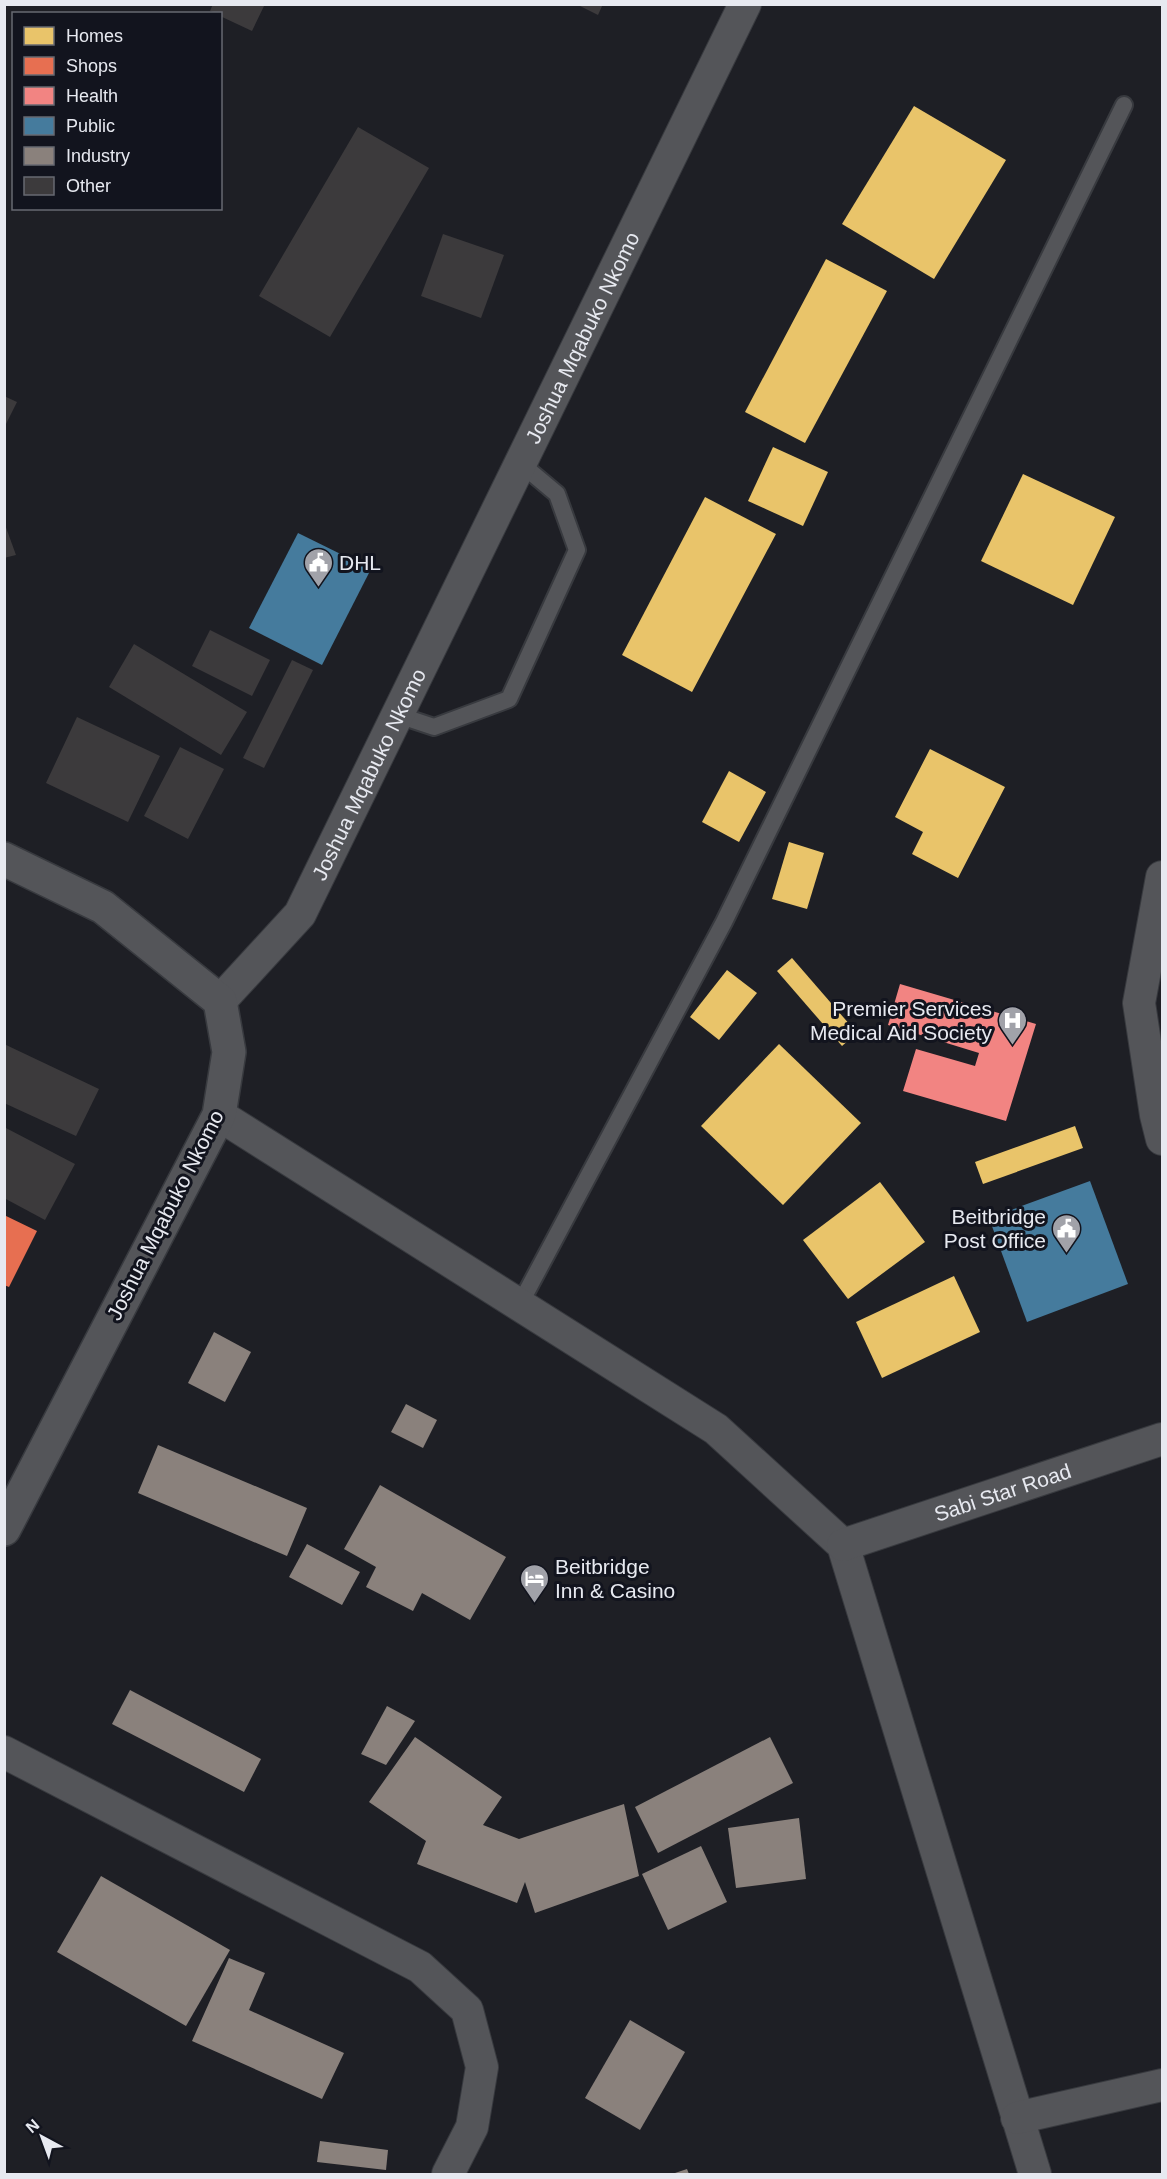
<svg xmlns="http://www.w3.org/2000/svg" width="1167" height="2179" font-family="Arial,sans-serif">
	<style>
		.homes { fill: #e9c46a }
		.shops { fill: #e76f51 }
		.health { fill: #f28482 }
		.public { fill: #457b9d }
		.industry { fill: #8a817c }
		.building { fill: #3c3a3c }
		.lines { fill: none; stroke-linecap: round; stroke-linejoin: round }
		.service-casing { stroke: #383a3f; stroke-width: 20 }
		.minor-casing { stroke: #383a3f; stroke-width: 34 }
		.tertiary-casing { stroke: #383a3f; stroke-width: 36 }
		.service { stroke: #545559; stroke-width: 16 }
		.minor { stroke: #545559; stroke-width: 32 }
		.tertiary { stroke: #545559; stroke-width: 33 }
		.labels { text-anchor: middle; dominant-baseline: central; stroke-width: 6; stroke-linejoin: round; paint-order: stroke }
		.street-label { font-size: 21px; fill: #e7e9f0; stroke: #12141e }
		.poi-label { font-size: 21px; fill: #e7e9f0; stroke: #12141e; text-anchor: start }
	</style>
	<rect width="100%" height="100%" fill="#1e1f25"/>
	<g class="homes">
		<polygon points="914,106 1006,160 934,279 842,224"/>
		<polygon points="826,259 887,291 805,443 745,412"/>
		<polygon points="773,447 828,472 803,526 748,501"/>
		<polygon points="1023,474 1115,517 1073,605 981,561"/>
		<polygon points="705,497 776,534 692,692 622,655"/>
		<polygon points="930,749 1005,787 958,878 912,854 923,832 895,817"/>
		<polygon points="729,771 766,792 739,842 702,822"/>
		<polygon points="789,842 824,853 807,909 772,899"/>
		<polygon points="792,958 857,1033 842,1046 777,971"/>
		<polygon points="727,970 757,993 719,1040 690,1017"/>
		<polygon points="779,1044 861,1123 783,1205 701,1126"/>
		<polygon points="1075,1126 1083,1148 983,1184 975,1162"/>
		<polygon points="880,1182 925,1242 848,1299 803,1240"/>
		<polygon points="954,1276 980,1332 882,1378 856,1322"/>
	</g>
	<polygon class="shops" points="4,1215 37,1231 9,1287 4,1285"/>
	<polygon class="health" points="900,984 1036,1024 1006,1121 903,1091 916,1049 975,1066 979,1053 888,1025"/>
	<g class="public">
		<polygon points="298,533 371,569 322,665 249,628"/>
		<polygon points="1090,1181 1128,1284 1027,1322 989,1218"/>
	</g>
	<g class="industry">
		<polygon points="214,1332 251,1352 225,1402 188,1383"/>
		<polygon points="406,1404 437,1420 423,1448 391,1432"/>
		<polygon points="158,1445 307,1508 287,1556 138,1493"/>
		<polygon points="380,1485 506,1557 470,1620 422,1593 413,1611 366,1587 376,1567 344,1549"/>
		<polygon points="307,1544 360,1572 342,1605 289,1577"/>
		<polygon points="130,1690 261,1759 244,1792 112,1724"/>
		<polygon points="387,1706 415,1721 386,1765 361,1754"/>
		<polygon points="415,1737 502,1797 483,1825 519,1839 624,1804 639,1876 535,1913 525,1882 517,1903 417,1864 426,1841 369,1802"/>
		<polygon points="770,1737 793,1783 658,1853 635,1807"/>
		<polygon points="799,1818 806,1879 736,1888 728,1828"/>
		<polygon points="701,1846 727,1902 668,1930 642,1874"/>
		<polygon points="101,1876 230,1950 186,2026 57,1952"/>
		<polygon points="229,1958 265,1973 249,2010 344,2053 322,2099 192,2041"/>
		<polygon points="630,2020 685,2052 640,2130 585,2098"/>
		<polygon points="320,2141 388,2150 386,2170 317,2162"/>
		<polygon points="687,2169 689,2174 672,2174"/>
	</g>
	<g class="building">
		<polygon points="213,4 265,4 252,31 220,16 220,14 210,11"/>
		<polygon points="576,4 603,4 598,15"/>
		<polygon points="358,127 429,168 330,337 259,296"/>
		<polygon points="443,234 504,255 481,318 421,296"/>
		<polygon points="4,396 17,402 4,428"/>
		<polygon points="4,522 16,555 4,558"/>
		<polygon points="210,630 270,660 252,696 192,666"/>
		<polygon points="134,644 247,712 221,755 109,687"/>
		<polygon points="292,660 313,670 264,768 243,758"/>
		<polygon points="77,717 160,756 128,822 46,783"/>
		<polygon points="180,747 224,769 188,839 144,816"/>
		<polygon points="4,1044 99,1089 76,1136 4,1103"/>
		<polygon points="4,1127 75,1164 45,1220 4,1198"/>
	</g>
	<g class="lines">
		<defs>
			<g id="service">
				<polyline points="398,715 434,727 509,699 577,550 557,494 520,463"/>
				<polyline points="520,1304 724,922 1124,105"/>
			</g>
			<g id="minor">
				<polyline points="1162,877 1139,1003 1156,1115 1162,1139"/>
				<path id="s1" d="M220 1001 300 914 745 4"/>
				<polyline points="219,1115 716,1429 843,1545 1035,2174"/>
				<path id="s2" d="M843 1545 1162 1439"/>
				<polyline points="4,1752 420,1967 467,2010 482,2067 472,2127 448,2174"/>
				<polyline points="1017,2118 1162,2085"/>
			</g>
			<polyline id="tertiary" points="4,859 103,907 220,1001 229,1052 219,1115 4,1529"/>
		</defs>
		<use href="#service" class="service-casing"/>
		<use href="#minor" class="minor-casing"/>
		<use href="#tertiary" class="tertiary-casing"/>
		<use href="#service" class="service"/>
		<use href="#minor" class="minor"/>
		<use href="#tertiary" class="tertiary"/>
	</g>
	<defs>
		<symbol id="civic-pin" viewBox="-11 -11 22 30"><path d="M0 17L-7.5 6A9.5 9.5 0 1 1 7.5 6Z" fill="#a1a2a9" stroke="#12141e"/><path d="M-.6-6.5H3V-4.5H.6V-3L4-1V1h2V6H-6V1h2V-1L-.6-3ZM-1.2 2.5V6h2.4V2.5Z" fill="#fff"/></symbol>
		<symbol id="hospital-pin" viewBox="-11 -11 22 30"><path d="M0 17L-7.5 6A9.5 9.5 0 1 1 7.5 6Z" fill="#a1a2a9" stroke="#12141e"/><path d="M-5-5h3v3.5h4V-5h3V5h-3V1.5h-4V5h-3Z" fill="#fff"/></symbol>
		<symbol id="hotel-pin" viewBox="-11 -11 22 30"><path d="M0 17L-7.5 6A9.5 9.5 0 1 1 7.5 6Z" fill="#a1a2a9" stroke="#12141e"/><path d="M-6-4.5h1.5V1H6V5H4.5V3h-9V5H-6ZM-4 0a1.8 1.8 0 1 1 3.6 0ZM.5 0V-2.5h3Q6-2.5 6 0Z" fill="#fff"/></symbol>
	</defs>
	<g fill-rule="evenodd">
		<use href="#civic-pin" x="302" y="546" width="33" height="45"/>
		<use href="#hospital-pin" x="996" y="1004" width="33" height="45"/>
		<use href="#civic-pin" x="1050" y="1212" width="33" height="45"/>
		<use href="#hotel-pin" x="518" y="1562" width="33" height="45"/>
	</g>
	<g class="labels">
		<g class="street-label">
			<text stroke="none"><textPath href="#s1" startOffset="760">Joshua Mqabuko Nkomo</textPath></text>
			<text stroke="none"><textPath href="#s1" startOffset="274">Joshua Mqabuko Nkomo</textPath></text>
			<text transform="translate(165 1215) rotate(-63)">Joshua Mqabuko Nkomo</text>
			<text stroke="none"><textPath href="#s2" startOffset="168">Sabi Star Road</textPath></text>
		</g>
		<g class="poi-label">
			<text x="339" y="562">DHL</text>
			<text x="992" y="1008" text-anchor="end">Premier Services<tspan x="992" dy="24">Medical Aid Society</tspan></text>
			<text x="1046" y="1216" text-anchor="end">Beitbridge<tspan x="1046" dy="24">Post Office</tspan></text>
			<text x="555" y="1566">Beitbridge<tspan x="555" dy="24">Inn &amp; Casino</tspan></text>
		</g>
	</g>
	<rect width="1167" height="2179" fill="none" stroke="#e7e9f0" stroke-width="12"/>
	<rect x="12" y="12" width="210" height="198" fill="#12141e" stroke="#676972" stroke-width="1.5"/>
	<rect x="24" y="27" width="30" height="18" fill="#e9c46a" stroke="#676972" stroke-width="1.5"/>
	<text x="66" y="42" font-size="18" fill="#e7e9f0">Homes</text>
	<rect x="24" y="57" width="30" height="18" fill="#e76f51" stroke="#676972" stroke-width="1.5"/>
	<text x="66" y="72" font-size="18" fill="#e7e9f0">Shops</text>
	<rect x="24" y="87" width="30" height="18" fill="#f28482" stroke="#676972" stroke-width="1.5"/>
	<text x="66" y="102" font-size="18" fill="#e7e9f0">Health</text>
	<rect x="24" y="117" width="30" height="18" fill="#457b9d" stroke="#676972" stroke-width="1.5"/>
	<text x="66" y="132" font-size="18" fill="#e7e9f0">Public</text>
	<rect x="24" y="147" width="30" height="18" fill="#8a817c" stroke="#676972" stroke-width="1.5"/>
	<text x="66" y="162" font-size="18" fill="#e7e9f0">Industry</text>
	<rect x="24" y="177" width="30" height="18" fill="#3c3a3c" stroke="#676972" stroke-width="1.5"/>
	<text x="66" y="192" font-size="18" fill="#e7e9f0">Other</text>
	<g transform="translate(42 2137) rotate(319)" stroke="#12141e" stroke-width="4.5" paint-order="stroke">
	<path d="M0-4.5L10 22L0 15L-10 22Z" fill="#e7e9f0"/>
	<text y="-9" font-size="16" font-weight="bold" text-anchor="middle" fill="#e7e9f0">N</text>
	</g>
</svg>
